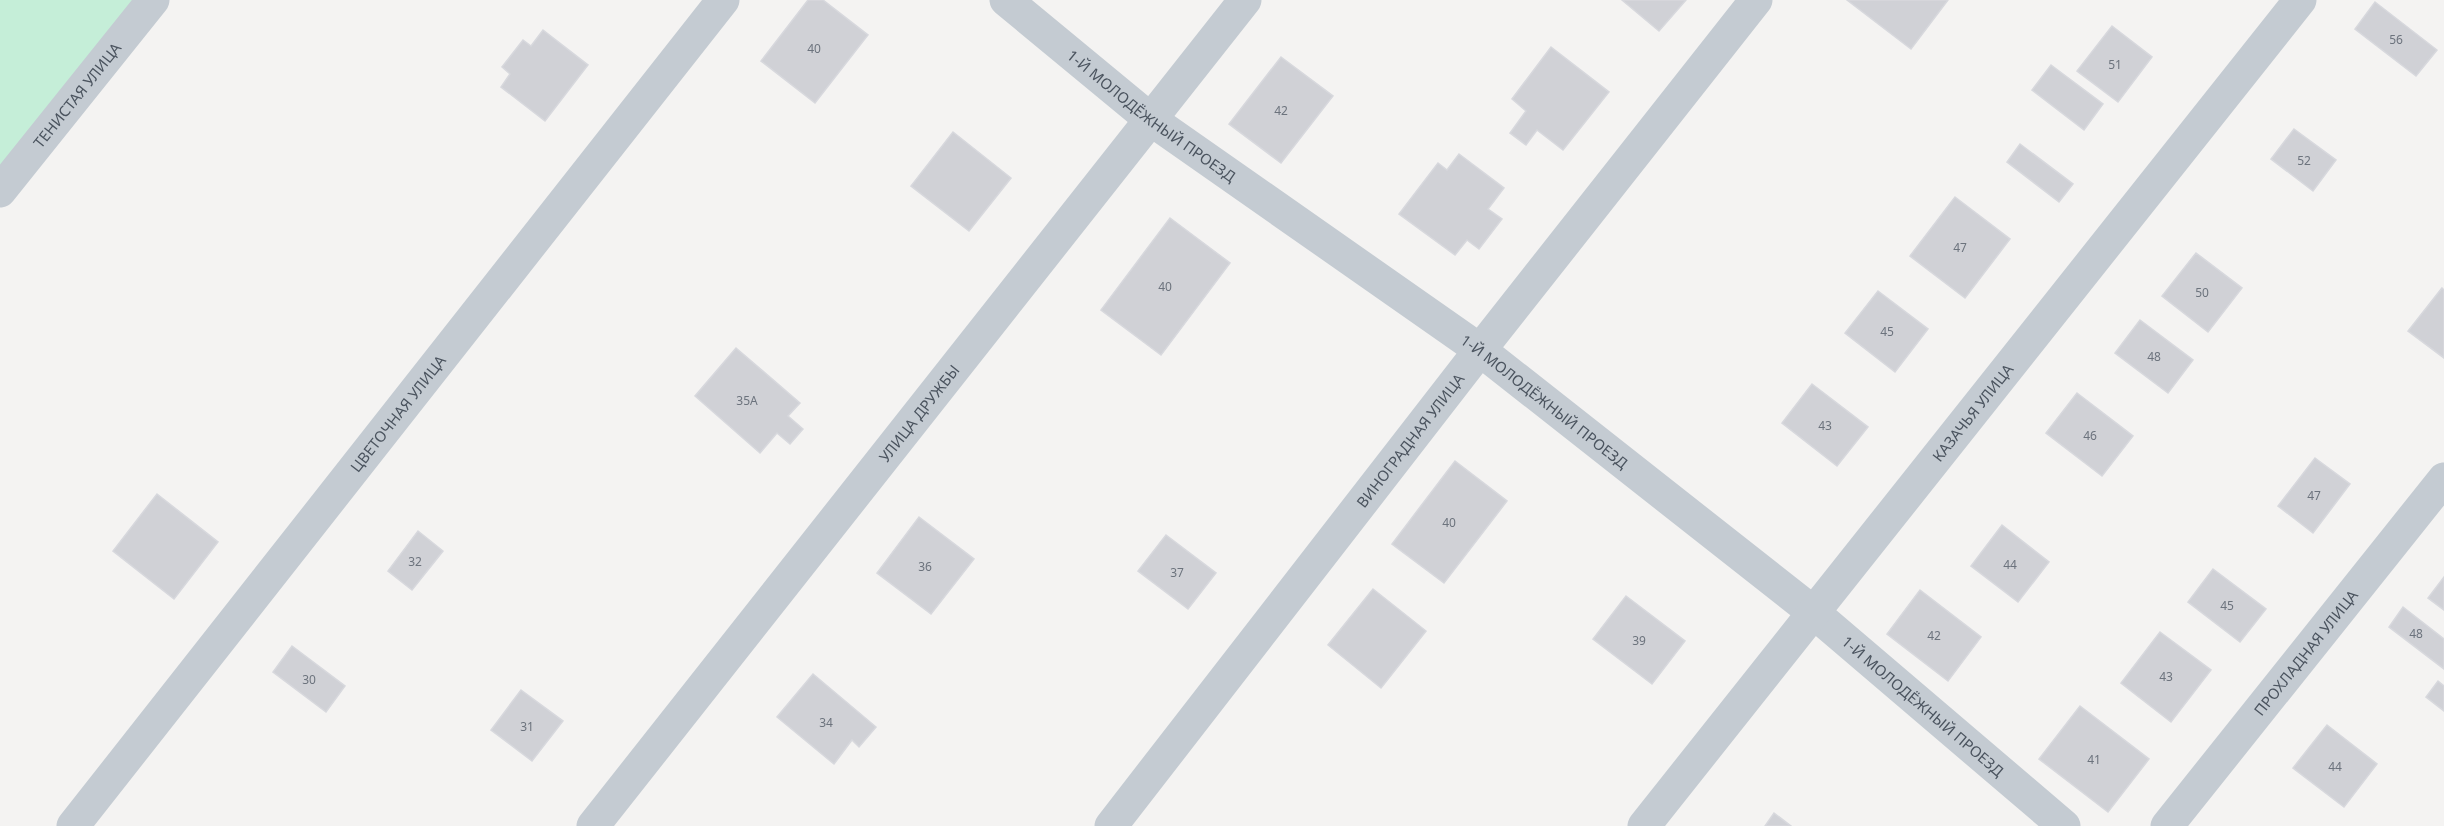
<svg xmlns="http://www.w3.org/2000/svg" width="2444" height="826" font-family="'Noto Sans',sans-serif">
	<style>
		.green { fill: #c5eed8 }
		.building { fill: #d0d1d6; stroke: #d7d8dd; stroke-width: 1.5 }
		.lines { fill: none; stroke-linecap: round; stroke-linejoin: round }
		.street { stroke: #c4cbd2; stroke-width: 33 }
		.labels { text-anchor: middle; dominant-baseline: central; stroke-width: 5; stroke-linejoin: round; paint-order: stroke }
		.number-label { font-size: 12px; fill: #6c737d }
		.street-label { font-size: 15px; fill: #4b545f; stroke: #fff }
	</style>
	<rect width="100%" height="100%" fill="#f4f3f2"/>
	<polygon class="green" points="0,0 155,0 0,200"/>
	<g class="building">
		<polygon points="808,0 823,0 868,35 815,103 761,61"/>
		<polygon points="1622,0 1686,0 1659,31"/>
		<polygon points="1847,0 1948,0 1911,49"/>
		<polygon points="2375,2 2437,50 2416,76 2355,29"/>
		<polygon points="2112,26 2152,57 2118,102 2077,71"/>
		<polygon points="543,30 588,65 545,121 501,87 510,74 502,67 523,40 531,46"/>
		<polygon points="1551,47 1609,92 1563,150 1537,130 1526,145 1510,133 1526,111 1512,99"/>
		<polygon points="1281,57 1333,96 1281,163 1229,124"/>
		<polygon points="2051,65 2103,104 2084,130 2032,90"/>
		<polygon points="2294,129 2336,160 2313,191 2271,159"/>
		<polygon points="953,132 1011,178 969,231 911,186"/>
		<polygon points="2020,144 2073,184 2059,202 2007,162"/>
		<polygon points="1459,154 1504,188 1488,209 1502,219 1479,249 1467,240 1455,255 1399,214 1438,163 1447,170"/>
		<polygon points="1955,197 2010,239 1965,298 1910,256"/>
		<polygon points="1170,218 1230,263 1161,355 1101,310"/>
		<polygon points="2196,253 2242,288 2208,332 2162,296"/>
		<polygon points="2442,288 2444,290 2444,358 2408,331"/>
		<polygon points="1878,291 1928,329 1895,372 1845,333"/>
		<polygon points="2140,320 2193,360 2168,393 2115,353"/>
		<polygon points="736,348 800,403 788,416 803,429 790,444 777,433 760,453 695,396"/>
		<polygon points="1812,384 1868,427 1837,466 1782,423"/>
		<polygon points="2077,393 2133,436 2102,476 2046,433"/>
		<polygon points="2315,458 2350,484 2313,533 2278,506"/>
		<polygon points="1455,461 1507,501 1444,583 1392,544"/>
		<polygon points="157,494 218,542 174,599 113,551"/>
		<polygon points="919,517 974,559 931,614 877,573"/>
		<polygon points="2002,525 2049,562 2018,602 1971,566"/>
		<polygon points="418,531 443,551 412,590 388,571"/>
		<polygon points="1166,535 1216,573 1188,609 1138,571"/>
		<polygon points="2213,569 2266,609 2240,642 2188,602"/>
		<polygon points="2444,577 2444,610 2428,598"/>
		<polygon points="1373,589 1426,631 1381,688 1328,645"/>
		<polygon points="1920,590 1981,637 1948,681 1887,634"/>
		<polygon points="1626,596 1685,641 1652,684 1593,639"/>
		<polygon points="2403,607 2444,639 2444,669 2389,627"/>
		<polygon points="2160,632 2211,670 2171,722 2121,683"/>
		<polygon points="292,646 345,686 326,712 273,672"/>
		<polygon points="813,674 876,727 859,747 852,740 834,764 777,717"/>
		<polygon points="2438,681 2444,686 2444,711 2426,697"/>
		<polygon points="521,690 563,721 532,761 491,730"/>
		<polygon points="2080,706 2149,759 2108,812 2039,759"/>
		<polygon points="2327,725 2377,764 2344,807 2293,768"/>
		<polygon points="1774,813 1791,826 1765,826"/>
	</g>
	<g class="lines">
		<g class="street">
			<path id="s1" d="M1006 0 1150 119 1480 350 1813 612 2064 826"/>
			<path id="s2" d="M0 191 153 0"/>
			<path id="s3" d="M73 826 723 0"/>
			<path id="s4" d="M593 826 1245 0"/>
			<path id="s5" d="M1111 826 1480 350 1756 0"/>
			<path id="s6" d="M1644 826 2300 0"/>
			<path id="s7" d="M2167 826 2444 479"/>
		</g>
	</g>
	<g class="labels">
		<g class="number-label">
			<text x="2396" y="39">56</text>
			<text x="814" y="48">40</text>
			<text x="2115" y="64">51</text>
			<text x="1281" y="110">42</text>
			<text x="2304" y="160">52</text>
			<text x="1960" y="247">47</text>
			<text x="1165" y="286">40</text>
			<text x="2202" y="292">50</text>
			<text x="1887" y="331">45</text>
			<text x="2154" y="356">48</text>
			<text x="747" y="400">35А</text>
			<text x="1825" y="425">43</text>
			<text x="2090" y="435">46</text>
			<text x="2314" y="495">47</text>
			<text x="1449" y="522">40</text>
			<text x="415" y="561">32</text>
			<text x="2010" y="564">44</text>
			<text x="925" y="566">36</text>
			<text x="1177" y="572">37</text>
			<text x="2227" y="605">45</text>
			<text x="2416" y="633">48</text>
			<text x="1934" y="635">42</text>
			<text x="1639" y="640">39</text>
			<text x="2166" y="676">43</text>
			<text x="309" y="679">30</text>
			<text x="826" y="722">34</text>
			<text x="527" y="726">31</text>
			<text x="2094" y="759">41</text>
			<text x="2335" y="766">44</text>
		</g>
		<g class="street-label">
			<text stroke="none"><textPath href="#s2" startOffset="123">ТЕНИСТАЯ УЛИЦА</textPath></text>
			<text stroke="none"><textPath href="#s1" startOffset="186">1-Й МОЛОДЁЖНЫЙ ПРОЕЗД</textPath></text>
			<text stroke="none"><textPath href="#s1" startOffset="672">1-Й МОЛОДЁЖНЫЙ ПРОЕЗД</textPath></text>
			<text stroke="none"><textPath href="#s3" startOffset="525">ЦВЕТОЧНАЯ УЛИЦА</textPath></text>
			<text stroke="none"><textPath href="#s4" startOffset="526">УЛИЦА ДРУЖБЫ</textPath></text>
			<text stroke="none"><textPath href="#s6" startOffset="528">КАЗАЧЬЯ УЛИЦА</textPath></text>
			<text stroke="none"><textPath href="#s5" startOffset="488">ВИНОГРАДНАЯ УЛИЦА</textPath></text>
			<text stroke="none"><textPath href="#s7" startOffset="222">ПРОХЛАДНАЯ УЛИЦА</textPath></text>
			<text stroke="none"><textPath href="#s1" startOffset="1158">1-Й МОЛОДЁЖНЫЙ ПРОЕЗД</textPath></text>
		</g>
	</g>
</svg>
